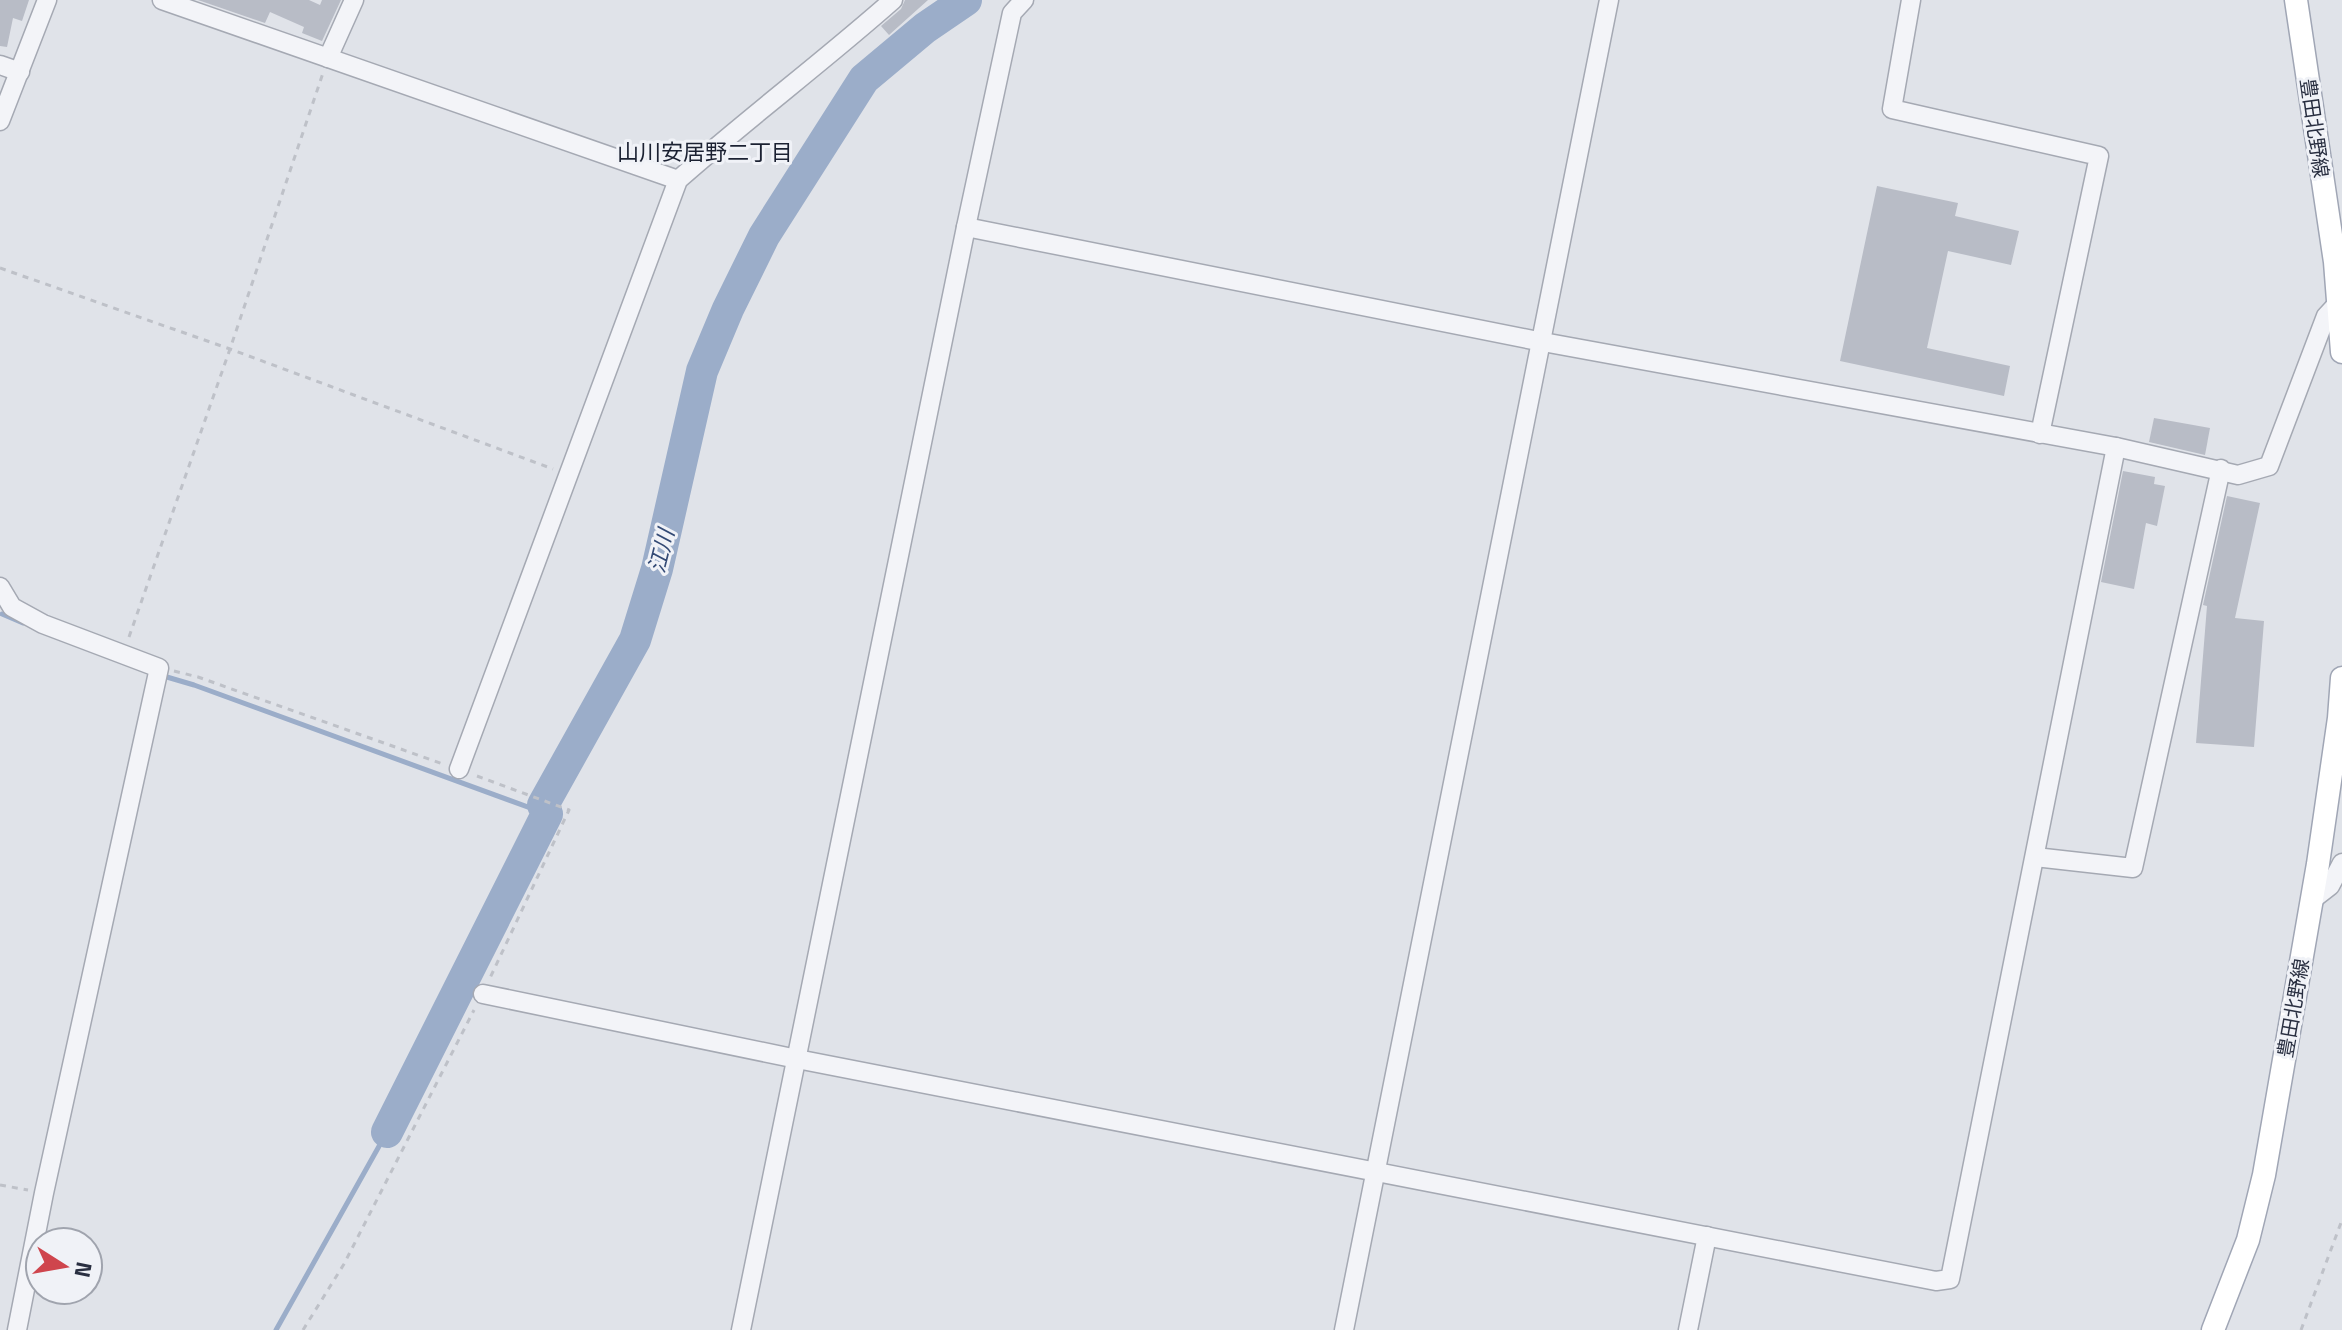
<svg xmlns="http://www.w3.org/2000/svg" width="2342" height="1330" font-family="'Titillium Web','Noto Sans JP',sans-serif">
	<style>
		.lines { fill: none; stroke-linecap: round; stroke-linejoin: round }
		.stream { stroke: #9badc9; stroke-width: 5 }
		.river { stroke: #9badc9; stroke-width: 32 }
		.building { fill: #b8bcc6 }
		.minor-casing { stroke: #a5a9b3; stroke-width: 21 }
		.major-casing { stroke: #a0a6b5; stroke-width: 25 }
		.path { stroke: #bec1c8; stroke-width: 3; stroke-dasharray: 6 6; stroke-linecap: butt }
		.minor { stroke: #f3f4f8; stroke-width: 18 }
		.major { stroke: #fff; stroke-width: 22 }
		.labels { text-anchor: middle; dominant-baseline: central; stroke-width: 6; stroke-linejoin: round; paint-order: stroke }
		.street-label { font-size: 20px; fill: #292f41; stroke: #f0f2f7 }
		.neighbourhood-label { font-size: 22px; fill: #1b2132; stroke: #f0f2f7 }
		.water-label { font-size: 22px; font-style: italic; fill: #334a75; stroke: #f0f2f7 }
	</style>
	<rect width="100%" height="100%" fill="#e0e3e9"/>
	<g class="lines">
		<g class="stream">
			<polyline points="2,614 23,623"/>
			<polyline points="160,675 194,685 547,814"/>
			<polyline points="276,1330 387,1132"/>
		</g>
		<polyline class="river" points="387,1132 547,814 543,805 635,640 657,569 702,371 728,309 764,236 864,79 925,28 966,0"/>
	</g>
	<g class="building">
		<polygon points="0,0 29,0 22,21 13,18 7,47 0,46"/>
		<polygon points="198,0 309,0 320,5 322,0 341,0 322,41 302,33 304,27 270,12 265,23"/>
		<polygon points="905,0 928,0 889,35 881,26 901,9"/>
		<polygon points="1877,186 1958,203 1955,216 2019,231 2011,265 1948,251 1927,348 2010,366 2004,396 1840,361"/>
		<polygon points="2154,418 2210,428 2205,455 2149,442"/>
		<polygon points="2123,471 2155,477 2154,484 2165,486 2157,526 2146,523 2134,589 2101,582"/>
		<polygon points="2227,496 2260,503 2235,618 2264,621 2254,747 2196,743 2207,606 2203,605"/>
	</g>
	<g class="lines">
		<defs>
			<g id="minor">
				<polyline points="162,0 678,180"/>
				<polyline points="1911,0 1892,109 2099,156 2040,434"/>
				<polyline points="328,58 354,0"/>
				<polyline points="0,65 20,72"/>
				<polyline points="0,121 47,0"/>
				<polyline points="966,227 1543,342 2116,447 2238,475 2269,466 2326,316 2338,303"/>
				<polyline points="0,587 12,607 43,624 159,668 44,1193 17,1330"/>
				<path d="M459 769 678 180C748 118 823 62 893 0"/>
				<polyline points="2035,857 2133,868 2221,469"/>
				<polyline points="2312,900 2330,886 2342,863"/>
				<polyline points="483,994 797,1059 1936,1281 1950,1279 2116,447"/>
				<polyline points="741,1330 966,227 1012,13 1024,0"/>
				<polyline points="1344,1330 1609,0"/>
				<polyline points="1688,1330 1707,1236"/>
			</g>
			<g id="major">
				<polyline points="2296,0 2335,262 2342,352"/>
				<polyline points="2213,1330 2248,1240 2264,1175 2318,864 2339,718 2342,678"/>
			</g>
		</defs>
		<use href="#minor" class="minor-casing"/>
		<use href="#major" class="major-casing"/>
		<g class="path">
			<polyline points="0,268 230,349 553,469"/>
			<polyline points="129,637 230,349 323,73"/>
			<polyline points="174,671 198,677 443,764"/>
			<polyline points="477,776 569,810 490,978"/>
			<polyline points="0,1185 28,1190"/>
			<polyline points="303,1330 344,1264 474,1010"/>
			<polyline points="2301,1330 2342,1220"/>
		</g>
		<use href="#minor" class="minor"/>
		<use href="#major" class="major"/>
	</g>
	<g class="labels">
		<g class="street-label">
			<text transform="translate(2315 128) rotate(82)">豊田北野線</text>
			<text transform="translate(2293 1008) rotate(-80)">豊田北野線</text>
		</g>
		<g class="neighbourhood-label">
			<text x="705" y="152">山川安居野二丁目</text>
		</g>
		<g class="water-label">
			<text transform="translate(661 551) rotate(-76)">江川</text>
		</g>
	</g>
	<g transform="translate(64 1266) rotate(101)"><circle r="38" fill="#f0f2f7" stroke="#a0a4ae" stroke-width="2"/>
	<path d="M0-6L14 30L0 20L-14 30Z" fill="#cf454d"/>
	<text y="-12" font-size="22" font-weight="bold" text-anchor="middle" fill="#292f41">N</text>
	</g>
</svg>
